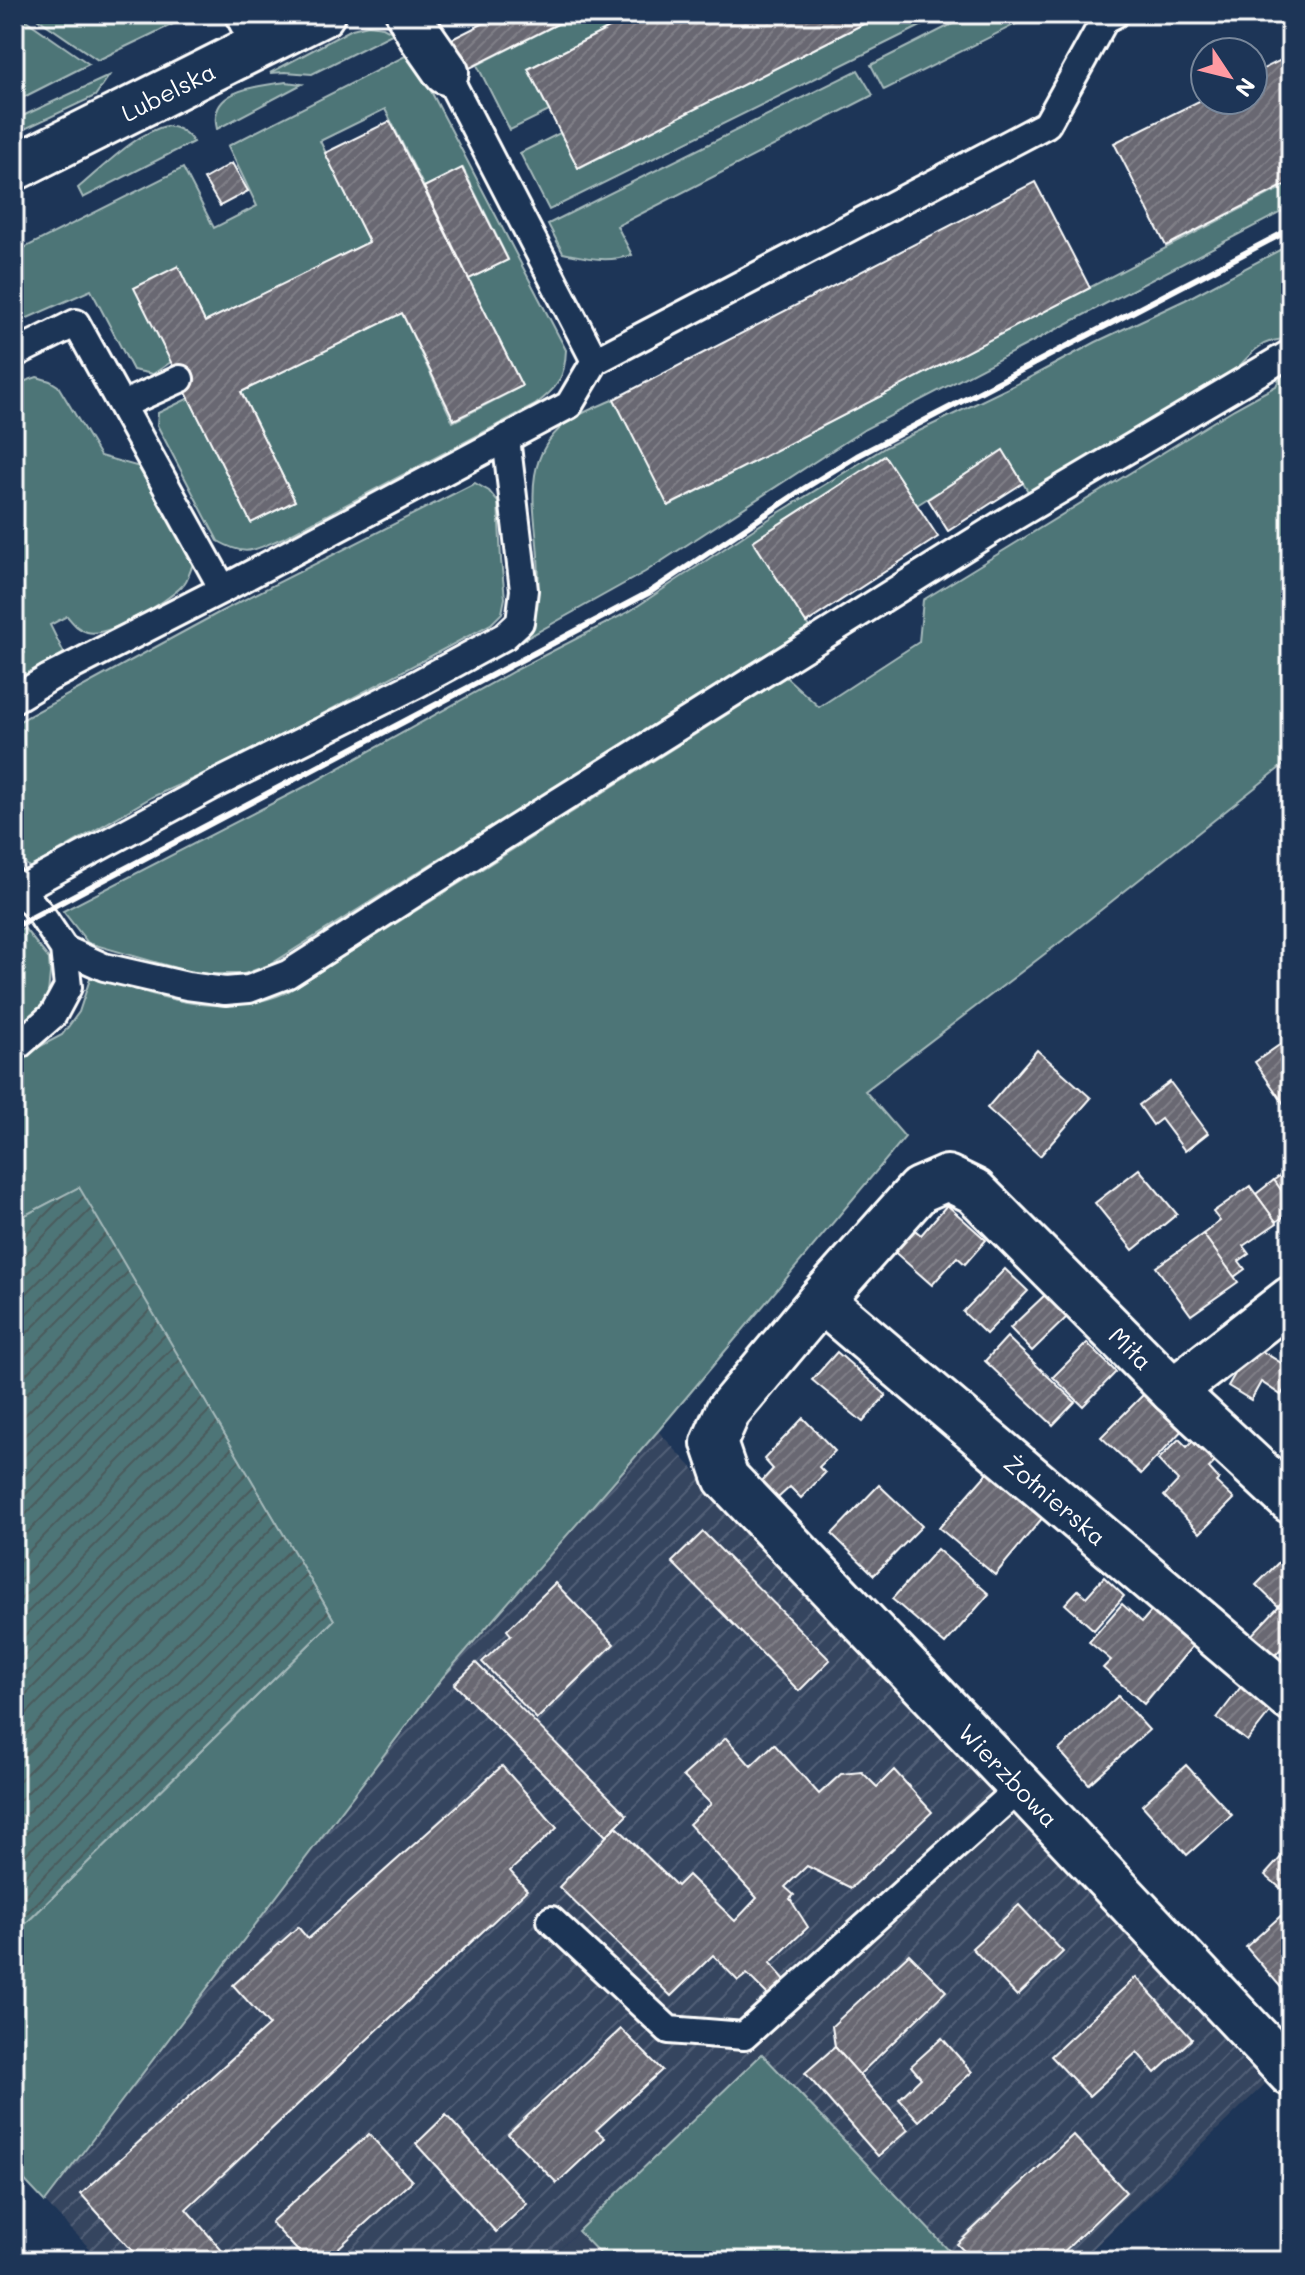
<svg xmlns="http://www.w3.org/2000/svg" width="1305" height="2275" font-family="Mali,sans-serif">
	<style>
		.built { fill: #34445f }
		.industrial { fill: url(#industrial-furrows) }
		.grass { fill: #4d7477; stroke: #a6babb; stroke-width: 2 }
		.garden { fill: url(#garden-furrows); stroke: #a6babb; stroke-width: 2 }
		.building { fill: url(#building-hatch); stroke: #fff; stroke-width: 2 }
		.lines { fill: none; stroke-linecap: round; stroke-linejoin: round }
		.lane-casing { stroke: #fff; stroke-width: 32 }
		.street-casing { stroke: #fff; stroke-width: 50 }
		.secondary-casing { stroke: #fff; stroke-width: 50 }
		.lane { stroke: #1d3557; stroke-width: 26 }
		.street { stroke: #1d3557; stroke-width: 44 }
		.secondary { stroke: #1d3557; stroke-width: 44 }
		.rail { stroke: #fff; stroke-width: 6 }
		.labels { text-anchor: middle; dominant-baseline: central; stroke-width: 6; stroke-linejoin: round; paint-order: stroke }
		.street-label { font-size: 24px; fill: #fff; stroke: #1d3557 }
	</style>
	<defs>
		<pattern id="industrial-furrows" width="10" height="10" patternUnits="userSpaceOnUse" patternTransform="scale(2)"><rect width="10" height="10" fill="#34445f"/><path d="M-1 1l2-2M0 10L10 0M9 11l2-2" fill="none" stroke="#526077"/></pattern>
		<pattern id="garden-furrows" width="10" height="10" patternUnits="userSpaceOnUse" patternTransform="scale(2)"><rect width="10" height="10" fill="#4d7477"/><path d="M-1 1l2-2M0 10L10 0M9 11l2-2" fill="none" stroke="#4c5c5d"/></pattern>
		<pattern id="building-hatch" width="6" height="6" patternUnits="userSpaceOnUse" patternTransform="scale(2)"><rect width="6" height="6" fill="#696872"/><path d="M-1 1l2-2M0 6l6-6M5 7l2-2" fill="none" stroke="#807f87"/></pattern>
	</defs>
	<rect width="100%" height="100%" fill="#1d3557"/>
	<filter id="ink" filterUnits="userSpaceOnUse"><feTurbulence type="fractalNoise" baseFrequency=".0125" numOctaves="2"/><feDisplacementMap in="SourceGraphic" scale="16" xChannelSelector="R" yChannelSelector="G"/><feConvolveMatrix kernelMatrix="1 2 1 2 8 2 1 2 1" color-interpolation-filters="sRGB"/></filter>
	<g filter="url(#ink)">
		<polygon class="built" points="578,2231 607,2261 547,2261"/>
		<polygon class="industrial" points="658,1431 1265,2084 1080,2261 959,2261 762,2054 547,2261 102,2261 45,2202 443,1677"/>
		<g class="grass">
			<polygon points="14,14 17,14 89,64 14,102"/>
			<polygon points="31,14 194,14 98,60"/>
			<polygon points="577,14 637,14 528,69 549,111 510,130 477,65"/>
			<polygon points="883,14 945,14 549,210 520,153 560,133 579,168"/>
			<polygon points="972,14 1036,14 884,90 871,65"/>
			<polygon points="368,25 383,27 394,33 312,74 285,72 270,73 352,29"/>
			<path d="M411 53 566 350C565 379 557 388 535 405L283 538C253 550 248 558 218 541L157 425 158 413 189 398 251 523 295 501 241 392 402 313 453 422 522 386 469 279 508 259 463 168 424 187 385 109 320 141 369 242 205 322 178 267 171 362 153 374 133 370 91 290 14 324V253L183 168 214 228 257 206 228 146Z"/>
			<path d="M858 70 873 95 617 226 632 255C606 263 589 258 563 253L548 224Z"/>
			<polygon points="109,76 95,96 14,134 14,120"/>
			<path d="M286 82 302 84 217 129C207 89 258 86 286 82Z"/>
			<path d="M166 126C177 127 187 132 193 142L83 198 78 188C101 169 137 132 166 126Z"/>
			<path d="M1291 183V207L865 429 645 572 523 640C531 623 536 606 538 587 544 532 511 467 565 424 578 413 598 407 614 399L669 506Z"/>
			<path d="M1291 244V339C1264 338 1253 350 1237 369L1029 493 1003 451 917 505 884 456 753 541 809 627 271 964 244 974H197L88 943 63 911 314 782 514 671 630 611 772 517 886 447 1027 379 1096 342 1185 300Z"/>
			<path d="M1291 366V759L1063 940 865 1091 905 1137 658 1431 443 1677 45 2202 14 2169V1935L334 1620 78 1188 14 1221V1060L62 1035 79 1012 91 976C158 995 218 1022 287 992L786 677 819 707 919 642 923 600 1234 409 1276 386 1283 371Z"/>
			<path d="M37 377 50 381 58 386 100 456 140 467 193 564C190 571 188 581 182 586 167 602 108 638 87 632 77 629 73 623 67 616L50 625 64 653 17 681 14 676V660L25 653 19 640 14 643V385Z"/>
			<polygon points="475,483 489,491 498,502 501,560 505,598 502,613 491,624 317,717 208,772 152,797 30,868 14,853 14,724 220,612"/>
			<polygon points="24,928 49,959 50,973 48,994 42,1008 14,1030 14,933"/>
			<polygon points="762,2054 959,2261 607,2261 578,2231"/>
		</g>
		<polygon class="garden" points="79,1187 334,1620 14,1935 14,1221"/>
		<g class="building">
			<polygon points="502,14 577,14 468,69 452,39"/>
			<polygon points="637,14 883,14 578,168 528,69"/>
			<polygon points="1291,55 1291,182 1166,246 1114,143 1205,98 1205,100 1253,100 1253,74"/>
			<polygon points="390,121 522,386 454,420 402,313 241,392 295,501 251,523 134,288 178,266 205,322 369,242 325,153"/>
			<polygon points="232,163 248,191 220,206 204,179"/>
			<polygon points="462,168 508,260 469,279 424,187"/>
			<polygon points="1035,182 1090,288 668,506 614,399"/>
			<polygon points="1003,450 1023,483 948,531 928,499"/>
			<polygon points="885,456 938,537 806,623 753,541"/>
			<polygon points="1291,1037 1291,1099 1284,1104 1255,1062"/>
			<polygon points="1037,1050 1091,1098 1040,1156 987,1108"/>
			<polygon points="1170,1082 1208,1133 1185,1151 1161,1119 1153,1125 1139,1105"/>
			<polygon points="1291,1168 1291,1204 1274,1180"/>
			<polygon points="1139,1169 1177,1214 1133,1250 1095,1203"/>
			<polygon points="1274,1180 1291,1204 1291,1211 1276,1222 1256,1194"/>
			<polygon points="1250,1186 1277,1223 1243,1246 1249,1254 1239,1261 1245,1269 1234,1277 1203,1234 1220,1221 1213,1212"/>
			<polygon points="947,1205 986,1240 965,1264 957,1257 932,1285 891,1249 910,1226 921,1235"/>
			<polygon points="1203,1234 1238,1282 1191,1315 1156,1267"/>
			<polygon points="1005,1269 1028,1291 986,1334 963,1312"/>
			<polygon points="1046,1294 1067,1317 1032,1351 1010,1328"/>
			<polygon points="1007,1337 1075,1402 1053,1425 985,1361"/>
			<polygon points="1087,1343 1116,1372 1083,1406 1053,1377"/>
			<polygon points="1252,1345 1291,1369 1291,1380 1281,1395 1261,1382 1251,1400 1228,1386"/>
			<polygon points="837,1352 886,1395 863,1422 812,1380"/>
			<polygon points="1147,1391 1185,1427 1141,1474 1101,1437"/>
			<polygon points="803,1418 835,1451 819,1467 825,1473 801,1498 790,1487 778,1498 761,1482 773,1469 764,1459"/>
			<polygon points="1197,1437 1219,1458 1209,1468 1219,1479 1216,1482 1234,1499 1200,1533 1164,1496 1178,1481 1158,1460 1179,1439 1187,1447"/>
			<polygon points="990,1470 1044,1516 995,1575 939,1528"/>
			<polygon points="879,1485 922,1526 874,1575 832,1534"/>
			<polygon points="703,1532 830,1660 799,1691 672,1562"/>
			<polygon points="937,1549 989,1594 945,1644 892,1599"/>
			<polygon points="1291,1550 1291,1593 1278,1606 1256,1585"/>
			<polygon points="1104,1577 1124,1596 1094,1630 1065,1604 1078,1590 1086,1597"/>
			<polygon points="555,1583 614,1644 537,1719 482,1662 511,1635 507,1630"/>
			<polygon points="1122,1604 1142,1622 1153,1609 1194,1644 1144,1704 1103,1668 1111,1660 1089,1642"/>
			<polygon points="1279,1606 1291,1617 1291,1638 1269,1662 1246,1641"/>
			<polygon points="476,1663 627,1815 606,1836 454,1684"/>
			<polygon points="1247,1679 1277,1703 1247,1741 1217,1718"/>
			<polygon points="1118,1696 1149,1730 1089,1784 1059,1750"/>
			<polygon points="726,1738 751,1766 774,1744 819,1794 841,1774 862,1772 877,1787 894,1770 932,1812 851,1888 807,1866 785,1887 794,1895 790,1899 808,1927 770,1963 786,1981 770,1997 747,1974 738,1981 713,1955 671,1996 559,1887 616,1826 677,1886 688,1875 735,1921 757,1898 689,1824 711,1804 683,1776"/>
			<polygon points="1186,1765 1232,1815 1187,1855 1142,1805"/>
			<polygon points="502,1766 557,1828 510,1871 527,1890 186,2209 231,2261 141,2261 81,2194 269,2025 233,1985 298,1927 308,1939"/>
			<polygon points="1291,1846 1291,1897 1265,1875"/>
			<polygon points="1291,1897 1291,1913 1283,1906"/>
			<polygon points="1019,1905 1063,1952 1017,1996 972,1948"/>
			<polygon points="1285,1912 1291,1919 1291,1999 1246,1947"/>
			<polygon points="909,1954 946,1991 859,2075 835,2047 832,2026"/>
			<polygon points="1136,1977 1192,2039 1155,2073 1137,2052 1089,2096 1051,2056"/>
			<polygon points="621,2029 662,2070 596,2130 605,2138 557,2183 508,2134"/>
			<polygon points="942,2038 972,2072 919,2121 899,2099 921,2078 911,2066"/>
			<polygon points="835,2047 908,2130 878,2156 805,2073"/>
			<polygon points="446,2115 527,2204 496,2232 416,2144"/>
			<polygon points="369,2134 412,2181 324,2261 307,2261 271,2222"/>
			<polygon points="1073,2135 1126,2192 1054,2261 974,2261 957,2244"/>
		</g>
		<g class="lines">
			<defs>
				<g id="lane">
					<polyline points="238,14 256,47"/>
					<polyline points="446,72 595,361"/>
					<polyline points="14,354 76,323 223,589"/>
					<polyline points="122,405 180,379"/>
					<polyline points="14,699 49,678 223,589 569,405 595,361 1047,124 1105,19 1115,14"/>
					<polyline points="14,883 40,913 64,949 68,987 53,1015 14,1049"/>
					<polyline points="21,889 216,784 415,685 505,636 520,622 524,590 506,438"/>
					<polyline points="64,949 104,967 187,986 225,991 249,989 288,974 507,834 1002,524 1291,353"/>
					<polyline points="551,1920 669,2030 744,2036 1021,1787"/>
				</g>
				<g id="street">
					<polyline points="409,14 421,36 446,72"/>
					<path id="s1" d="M821 1300 1291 1699"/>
					<polyline points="1173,1391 1291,1299"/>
					<path id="s2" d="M1291 1501 1173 1391 974 1191 947 1178 919 1190 821 1300 728 1411 714 1443 726 1478 1021 1787 1291 2074"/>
				</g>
				<g id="secondary">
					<path id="s3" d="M14 168 322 14"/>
				</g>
			</defs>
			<use href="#lane" class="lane-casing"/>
			<use href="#street" class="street-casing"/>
			<use href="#secondary" class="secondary-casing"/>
			<use href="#lane" class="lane"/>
			<use href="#street" class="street"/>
			<use href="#secondary" class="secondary"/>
			<polyline class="rail" points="14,927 650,592 805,488 857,456 1291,229"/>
		</g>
	</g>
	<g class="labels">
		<g class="street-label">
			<text stroke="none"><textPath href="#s3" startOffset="172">Lubelska</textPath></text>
			<text transform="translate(1131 1348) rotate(45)">Miła</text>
			<text stroke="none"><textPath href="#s1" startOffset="308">Żołnierska</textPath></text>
			<text stroke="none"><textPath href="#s2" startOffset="1278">Wierzbowa</textPath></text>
		</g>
	</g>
	<rect width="1305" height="2275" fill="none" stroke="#1d3557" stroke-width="48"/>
	<rect x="24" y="24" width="1257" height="2227" fill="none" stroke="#fff" stroke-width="3" filter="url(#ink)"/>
	<g transform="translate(1229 76) rotate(125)"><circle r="38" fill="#1d3557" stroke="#77869a" stroke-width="2"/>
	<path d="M0-6L14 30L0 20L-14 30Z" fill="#ff9aa2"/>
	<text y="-12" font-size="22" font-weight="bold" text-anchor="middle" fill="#ffffff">N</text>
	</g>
</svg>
